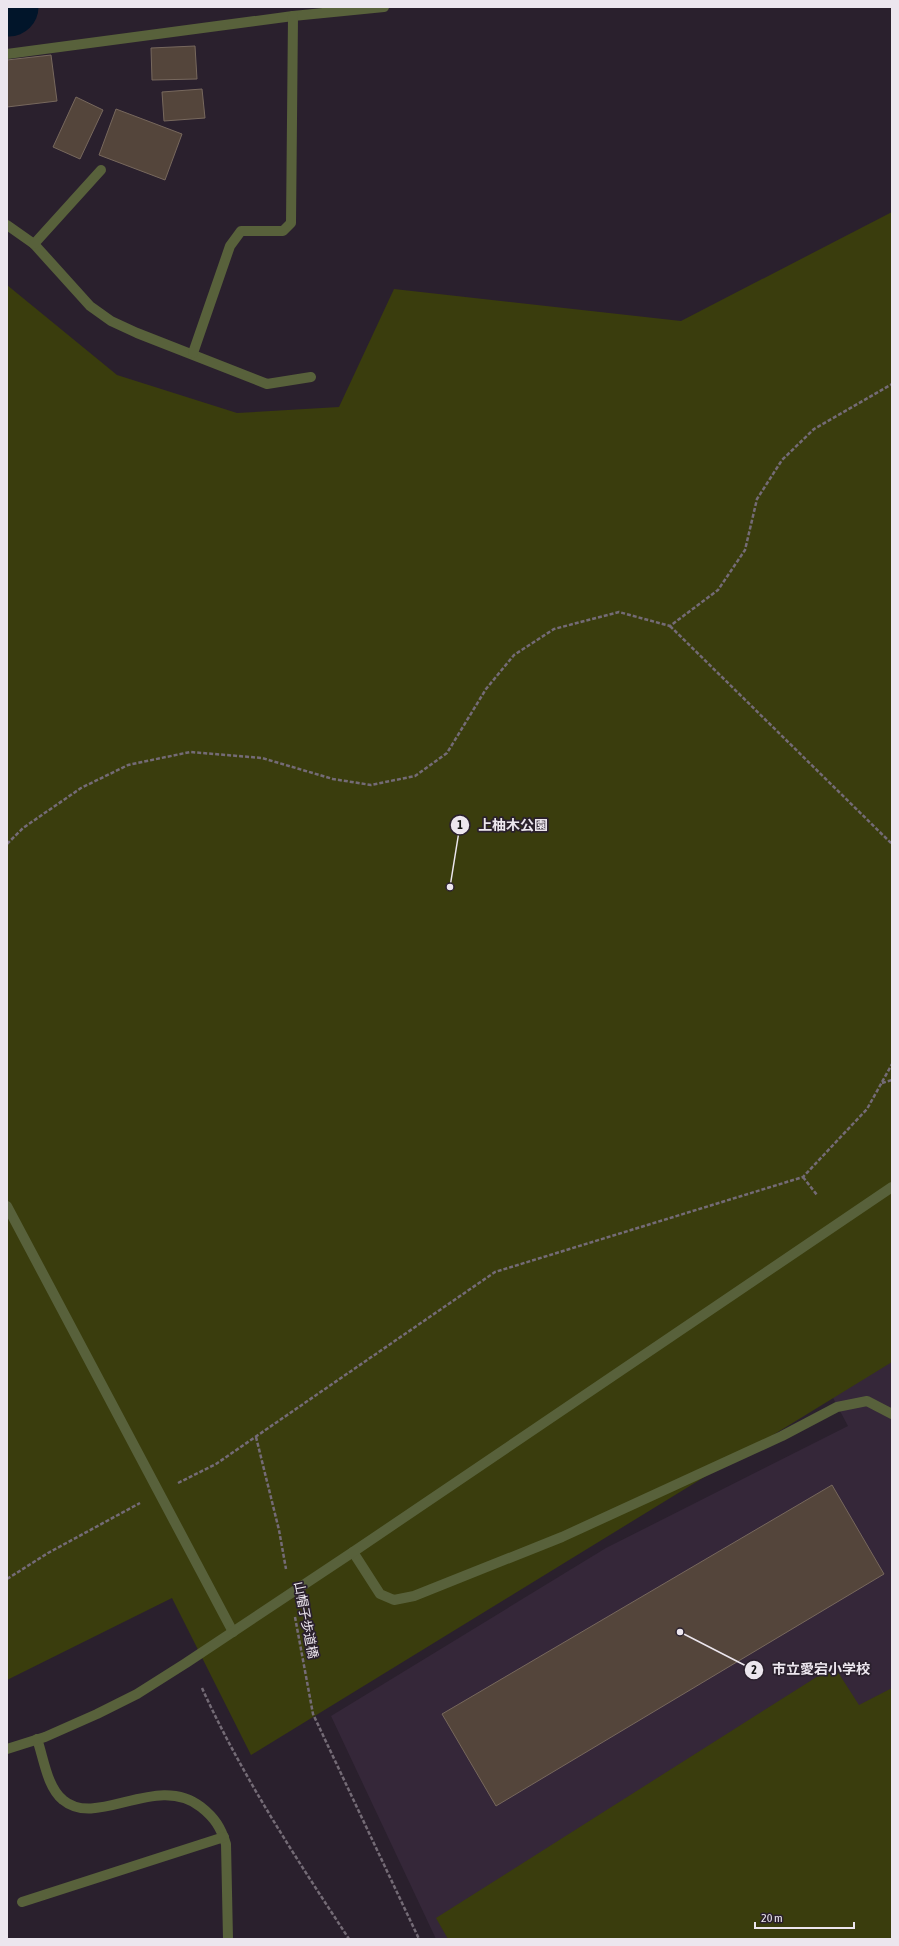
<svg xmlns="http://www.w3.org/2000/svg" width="899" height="1946" font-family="'Asap Condensed','Noto Sans JP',sans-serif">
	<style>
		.built { fill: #352739 }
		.green { fill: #3a3d0d }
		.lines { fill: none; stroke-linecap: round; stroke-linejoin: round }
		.river { stroke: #01152a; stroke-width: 59 }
		.building { fill: #54453b; stroke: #77685d }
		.path { stroke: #746b76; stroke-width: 2.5; stroke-dasharray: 4 2; stroke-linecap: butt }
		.minor { stroke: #58613b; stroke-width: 10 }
		.labels { text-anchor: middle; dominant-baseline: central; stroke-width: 3.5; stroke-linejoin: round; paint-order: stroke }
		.street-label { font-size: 13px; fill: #ece6ee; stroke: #2a202d }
		.leader { fill: none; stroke: #ece6ee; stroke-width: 1.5 }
		.callout-dot { fill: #ece6ee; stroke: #2a202d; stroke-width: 1.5 }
		.mark-label { font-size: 12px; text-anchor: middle; font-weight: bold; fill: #111 }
		.callout-label { font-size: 14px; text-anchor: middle; font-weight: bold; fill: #ece6ee; stroke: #2a202d; stroke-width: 3.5; stroke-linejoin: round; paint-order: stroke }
	</style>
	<rect width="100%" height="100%" fill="#2a202d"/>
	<polygon class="built" points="892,1348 892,1939 436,1939 331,1716 606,1548 848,1426 824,1381"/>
	<g class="green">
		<polygon points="892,212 892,1362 251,1755 172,1598 7,1680 7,285 117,375 237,413 339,407 394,289 681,321"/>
		<polygon points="834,1666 859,1705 892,1688 892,1939 448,1939 436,1918"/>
	</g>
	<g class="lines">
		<polyline class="river" points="7,7 9,7"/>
	</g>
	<g class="building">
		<polygon points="195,46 197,79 152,80 151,48"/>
		<polygon points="51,55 57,101 7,107 7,60"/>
		<polygon points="202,89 205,118 164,121 162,92"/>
		<polygon points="76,97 103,110 80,159 53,147"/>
		<polygon points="116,109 182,134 165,180 99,155"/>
		<polygon points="832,1485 884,1574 496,1806 442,1714"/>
	</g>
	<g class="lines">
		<g class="path">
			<polyline points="670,626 892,844"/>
			<polyline points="7,844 23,828 81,788 128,765 190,752 262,758 333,779 371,785 415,776 447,753 486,689 514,655 554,629 619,612 670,626 718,590 745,550 757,499 782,460 814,429 892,384"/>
			<polyline points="882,1083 892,1080"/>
			<polyline points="803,1177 817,1195"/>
			<polyline points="256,1437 279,1530 286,1569"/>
			<polyline points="178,1483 216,1464 495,1272 803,1177 867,1109 892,1064"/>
			<polyline points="7,1579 48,1553 140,1503"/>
			<polyline points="295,1617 313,1714 419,1939"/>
			<path d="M202 1688C242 1776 296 1858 349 1939"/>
		</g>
		<g class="minor">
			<polyline points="7,54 293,16 384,7"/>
			<polyline points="7,225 34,244 90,306 111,321 137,333 267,384 311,377"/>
			<polyline points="34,244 101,170"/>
			<polyline points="193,353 230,246 241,231 283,231 291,223 293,16"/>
			<polyline points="7,1206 233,1632"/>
			<polyline points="353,1552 380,1594 394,1600 414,1596 562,1537 782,1436 837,1407 867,1401 892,1414"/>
			<path d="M37 1739C44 1759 47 1787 63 1800 97 1829 157 1772 201 1807 215 1818 221 1828 226 1844L228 1939"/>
			<polyline points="7,1749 45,1737 97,1714 137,1694 186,1663 353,1552 892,1187"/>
			<polyline points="22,1902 224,1837"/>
		</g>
	</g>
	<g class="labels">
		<g class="street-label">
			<text transform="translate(306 1620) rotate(79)">山帽子歩道橋</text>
		</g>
	</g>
	<path class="leader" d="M450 887L460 825M680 1632L754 1670"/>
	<g class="callout-dot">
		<circle cx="450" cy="887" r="4"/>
		<circle cx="680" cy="1632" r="4"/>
		<circle cx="460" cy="825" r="10"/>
		<circle cx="754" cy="1670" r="10"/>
	</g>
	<g class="mark-label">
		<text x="460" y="829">1</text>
		<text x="754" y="1674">2</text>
	</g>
	<g class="callout-label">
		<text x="513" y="830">上柚木公園</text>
		<text x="821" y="1674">市立愛宕小学校</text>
	</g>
	<rect width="899" height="1946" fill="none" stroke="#ece6ee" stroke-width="16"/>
	<path d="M755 1922v6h99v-6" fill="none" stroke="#ece6ee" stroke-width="2"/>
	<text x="761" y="1922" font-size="12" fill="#ece6ee" stroke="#2a202d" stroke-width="3" paint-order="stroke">20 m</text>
</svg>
